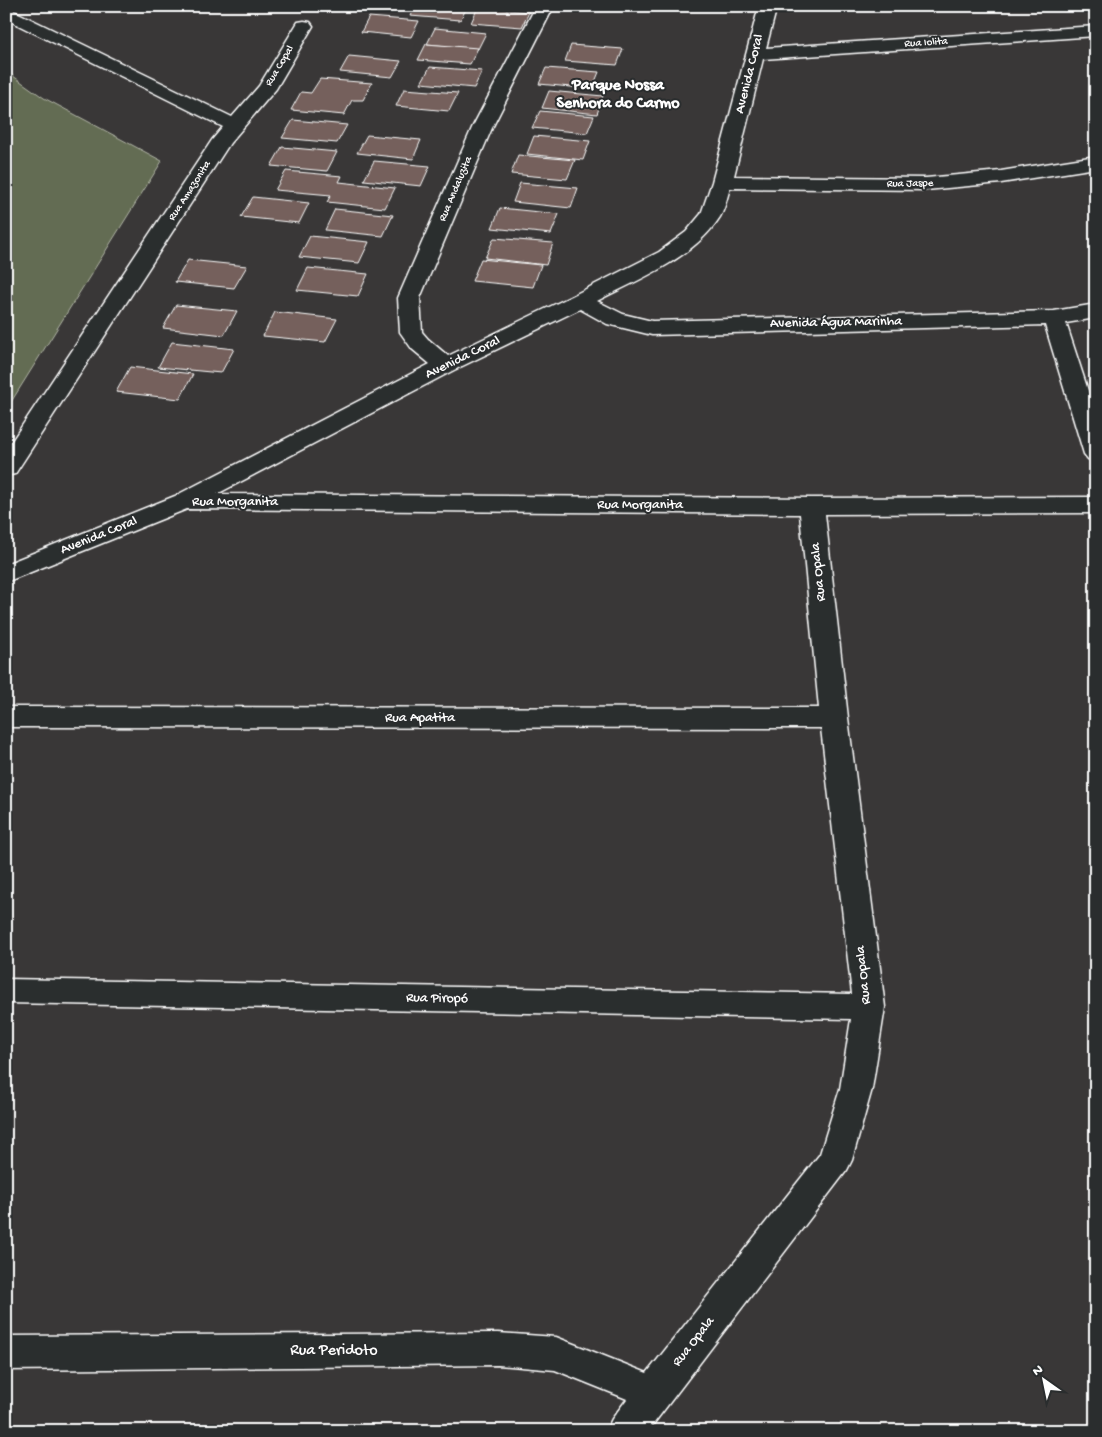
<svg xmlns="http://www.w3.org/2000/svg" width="1102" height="1437" font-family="'Gochi Hand',sans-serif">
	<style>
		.green { fill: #646c52; stroke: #b2b6a8 }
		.building { fill: #74615c; stroke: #fff }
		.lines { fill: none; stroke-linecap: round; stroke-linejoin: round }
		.minor-casing { stroke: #fff; stroke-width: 3 }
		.minor { fill: #2a2d2e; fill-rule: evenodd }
		.labels { text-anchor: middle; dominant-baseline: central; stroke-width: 4; stroke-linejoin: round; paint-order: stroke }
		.far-street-label { font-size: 11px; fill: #fff; stroke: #2a2d2e }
		.street-label { font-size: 14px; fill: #fff; stroke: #2a2d2e }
		.far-district-label { font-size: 16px; font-weight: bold; fill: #fff; stroke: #2a2d2e }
		.near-street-label { font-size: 16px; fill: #fff; stroke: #2a2d2e }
	</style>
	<rect width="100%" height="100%" fill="#393737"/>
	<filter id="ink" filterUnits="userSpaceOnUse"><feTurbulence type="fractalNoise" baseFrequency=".02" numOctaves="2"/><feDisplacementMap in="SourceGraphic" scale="10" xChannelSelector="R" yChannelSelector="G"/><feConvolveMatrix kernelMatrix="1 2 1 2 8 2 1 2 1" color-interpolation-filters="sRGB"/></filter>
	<g filter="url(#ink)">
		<polygon class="green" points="6,71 44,98 162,161 6,410"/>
		<g class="building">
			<polygon points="415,6 468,6 460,20 410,16"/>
			<polygon points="478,7 529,12 522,27 471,23"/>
			<polygon points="369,17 419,21 411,37 361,32"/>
			<polygon points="435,28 486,33 478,49 427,44"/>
			<polygon points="426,44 478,48 470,64 418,60"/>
			<polygon points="571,45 623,49 617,65 565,61"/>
			<polygon points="349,56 401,61 392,77 340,72"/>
			<polygon points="430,67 482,71 474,88 421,83"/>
			<polygon points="546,68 599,72 592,89 539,84"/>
			<polygon points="320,79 372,83 363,100 352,100 344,115 291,110 301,92 311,93"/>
			<polygon points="404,89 458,93 449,111 396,106"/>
			<polygon points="549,91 603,96 597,114 542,108"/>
			<polygon points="540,111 594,116 587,133 532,128"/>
			<polygon points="293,120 347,125 337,143 282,138"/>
			<polygon points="367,135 421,140 413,159 357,153"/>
			<polygon points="534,136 590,141 583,160 527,154"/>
			<polygon points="282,147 337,152 327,171 271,166"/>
			<polygon points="518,155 575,160 567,179 511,174"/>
			<polygon points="374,161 430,166 421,186 364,180"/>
			<polygon points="286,171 342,176 339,182 395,188 385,208 327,202 331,195 275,190"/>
			<polygon points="520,183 578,188 571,208 513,202"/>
			<polygon points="253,197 309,203 299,223 241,217"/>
			<polygon points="500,208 559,214 551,234 492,228"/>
			<polygon points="335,209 393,215 383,236 325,230"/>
			<polygon points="310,236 369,242 359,263 299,257"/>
			<polygon points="494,238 553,243 546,265 485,258"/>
			<polygon points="481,259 541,265 533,287 472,281"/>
			<polygon points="188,260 247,266 234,288 175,282"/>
			<polygon points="308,268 368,274 358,296 297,290"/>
			<polygon points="176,305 237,311 224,335 163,328"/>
			<polygon points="275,312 337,319 325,342 263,336"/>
			<polygon points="172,342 234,349 221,373 158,367"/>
			<polygon points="130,367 193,374 180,399 116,392"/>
		</g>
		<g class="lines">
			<defs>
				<g id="minor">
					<path d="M536 6H554L492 128 420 298 422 332 428 339 448 356 572 296 659 252 686 232 701 214 712 182 759 6H777L766 48 1096 26V36L763 59 734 176 926 178 1001 171 1096 156V168L1001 183 926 190 730 188C727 197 725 209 720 217 693 259 639 279 597 301L623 314 652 321 1054 311 1096 304V318L1066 323 1096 415V461L1088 459 1084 454 1045 325 652 335 607 324 580 309 454 370 217 494 812 498 1096 497V513L825 514 848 718 885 1007 872 1089 852 1160 847 1170 648 1431H606L612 1419 627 1399 555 1370 498 1365 6 1370V1336L498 1333 556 1337 647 1373 820 1154 840 1089 851 1019 6 1003V979L852 994 821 728 6 727V707L819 708 800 514 187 509 6 582V564L175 496 430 364 412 349 400 332 398 298 472 128Z"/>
					<polygon points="6,7 232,117 259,86 298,22 304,21 310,22 313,26 276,89 230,143 15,474 6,476 6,450 212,140 223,127 6,19"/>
				</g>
			</defs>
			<use href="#minor" class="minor-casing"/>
			<use href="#minor" class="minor"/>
		</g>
	</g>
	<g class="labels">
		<g class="far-street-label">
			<text transform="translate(926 43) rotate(-4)">Rua Iolita</text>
			<text transform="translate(280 66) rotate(-59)">Rua Copal</text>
			<text transform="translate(910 184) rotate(-1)">Rua Jaspe</text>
			<text transform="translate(456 189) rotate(-67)">Rua Andaluzita</text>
			<text transform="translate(190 191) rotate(-57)">Rua Amazonita</text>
		</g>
		<g class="street-label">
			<text transform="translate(750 74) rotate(-76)">Avenida Coral</text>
			<text transform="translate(836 323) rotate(-1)">Avenida Água Marinha</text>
			<text transform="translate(463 358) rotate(-26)">Avenida Coral</text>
			<text x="235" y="502">Rua Morganita</text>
			<text x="640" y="505">Rua Morganita</text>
			<text transform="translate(99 536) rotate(-22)">Avenida Coral</text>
			<text transform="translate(819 572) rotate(-96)">Rua Opala</text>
			<text x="420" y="718">Rua Apatita</text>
			<text transform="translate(864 975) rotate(-96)">Rua Opala</text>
			<text transform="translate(437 999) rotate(1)">Rua Piropó</text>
			<text transform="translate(694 1342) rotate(-52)">Rua Opala</text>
		</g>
		<g class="far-district-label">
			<text x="618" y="86">Parque Nossa<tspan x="618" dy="18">Senhora do Carmo</tspan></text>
		</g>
		<g class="near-street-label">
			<text x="334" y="1351">Rua Peridoto</text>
		</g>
	</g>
	<rect width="1102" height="1437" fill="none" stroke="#2a2d2e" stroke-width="25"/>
	<rect x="12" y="12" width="1077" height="1412" fill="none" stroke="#fff" stroke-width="2" filter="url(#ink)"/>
	<g transform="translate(1044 1380) rotate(327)" stroke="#2a2d2e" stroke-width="4" paint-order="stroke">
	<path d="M0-4L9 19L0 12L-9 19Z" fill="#ffffff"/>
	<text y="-8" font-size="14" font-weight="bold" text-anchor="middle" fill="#ffffff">N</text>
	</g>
</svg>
